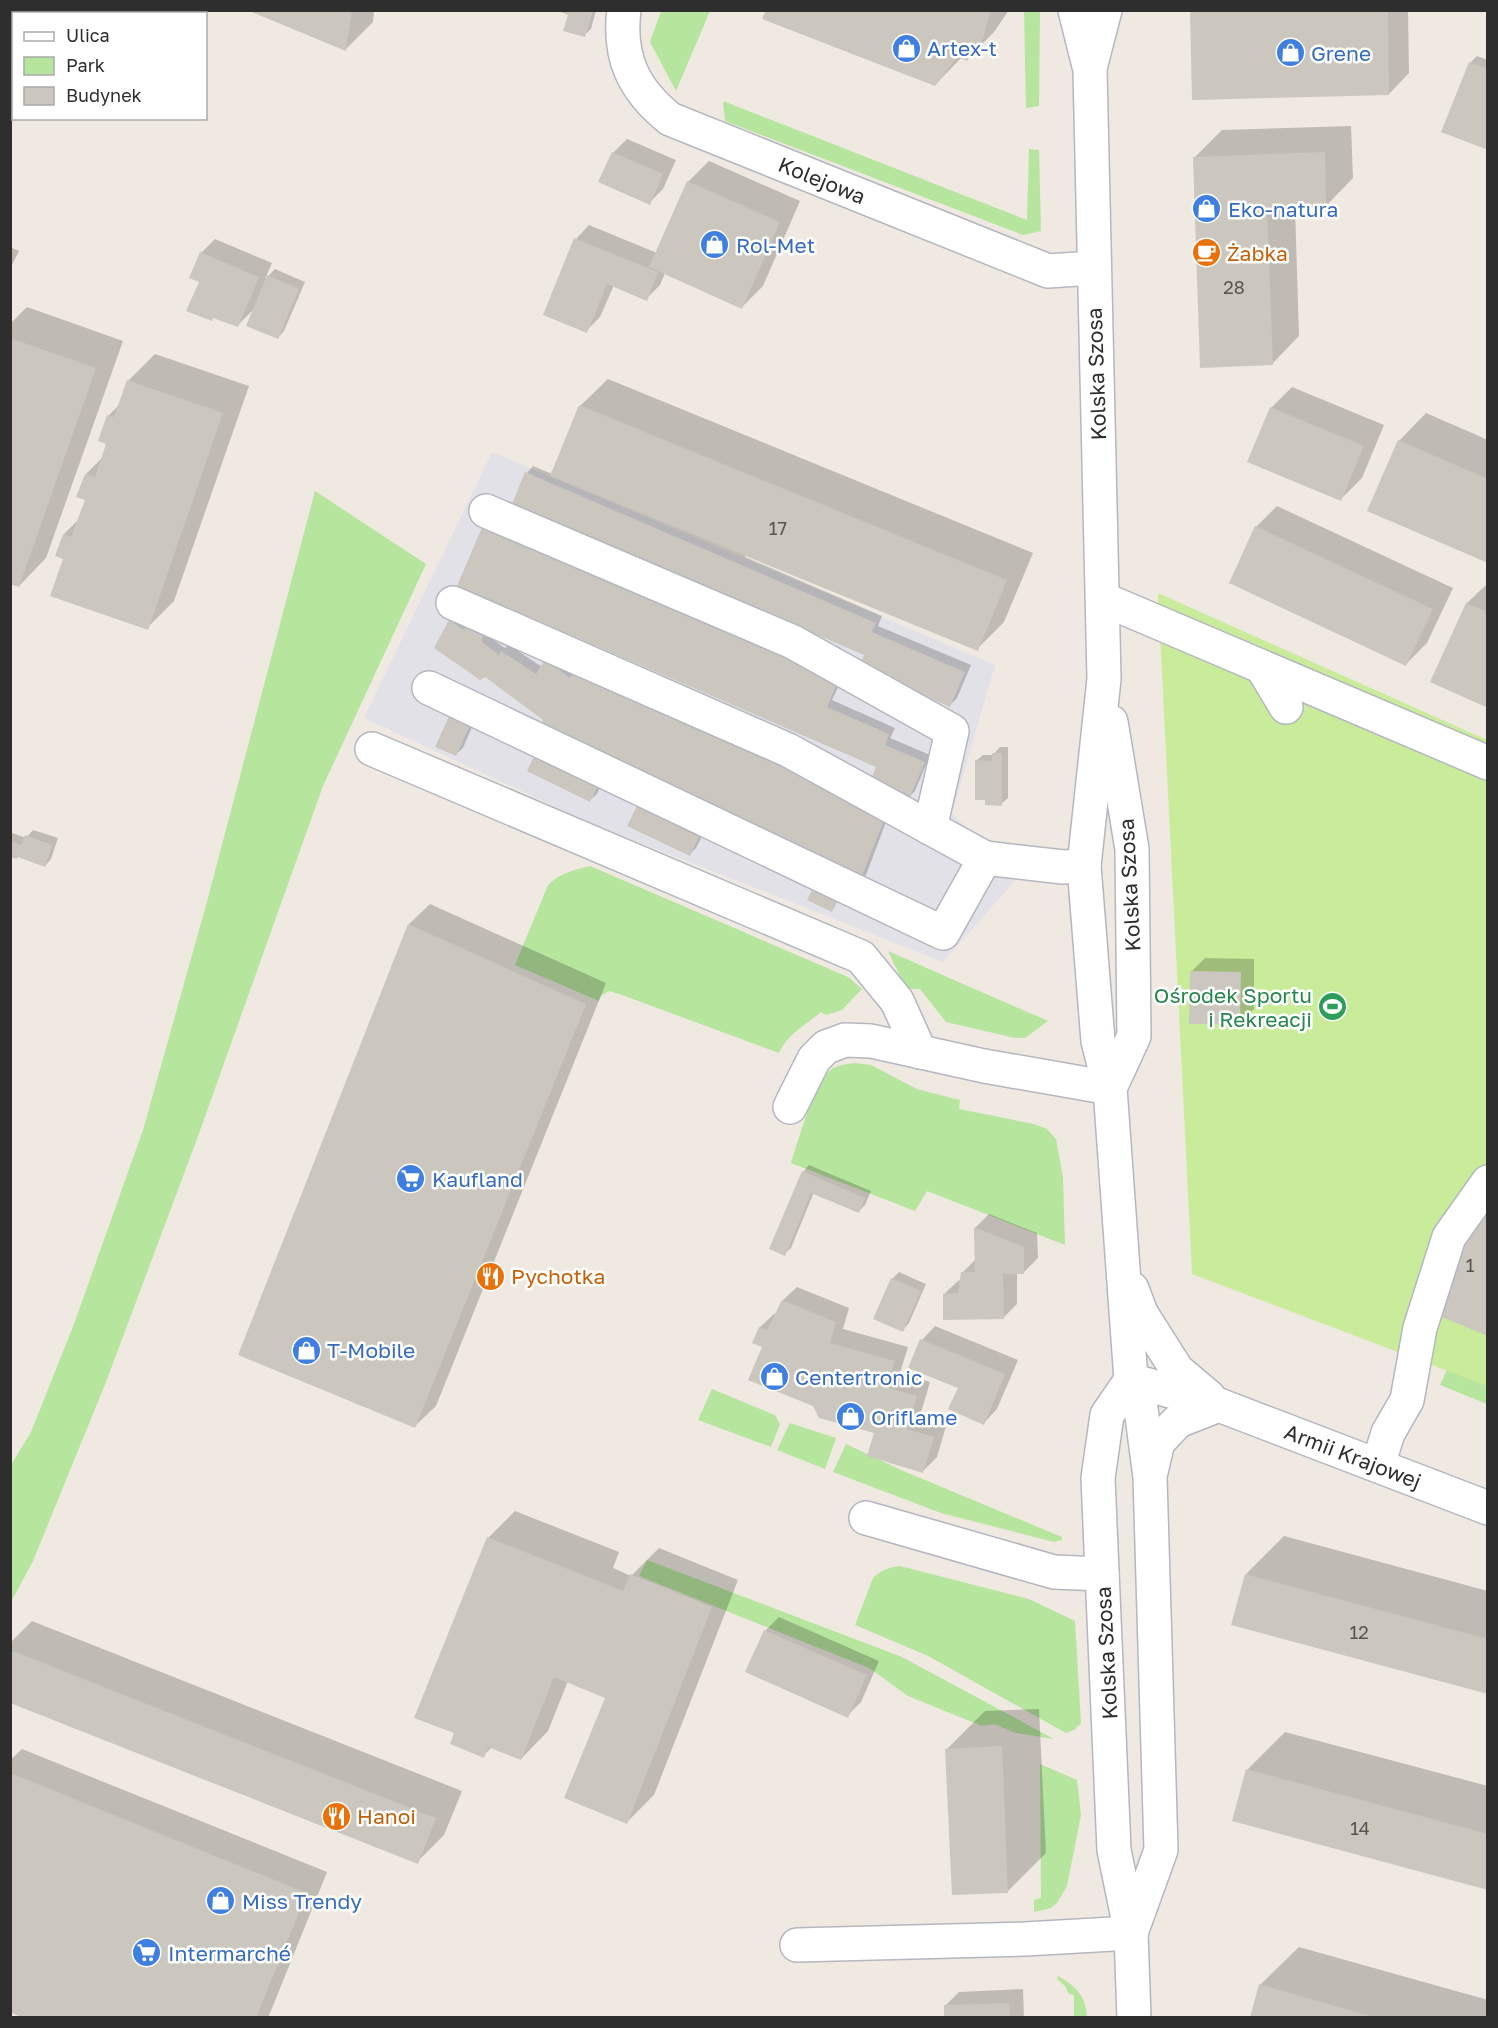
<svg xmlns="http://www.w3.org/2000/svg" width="1498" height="2028" font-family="'Golos Text',sans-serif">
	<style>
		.industrial { fill: #e3e1e8 }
		.green { fill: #b6e59e }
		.pitch { fill: #c9ec9a }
		.shadow { fill: #0003 }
		.building { fill: #cbc7bf }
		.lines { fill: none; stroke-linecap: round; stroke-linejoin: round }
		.minor-casing { stroke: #b4b7c1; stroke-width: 36 }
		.minor { stroke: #fff; stroke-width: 33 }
		.labels { text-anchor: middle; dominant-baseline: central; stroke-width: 5; stroke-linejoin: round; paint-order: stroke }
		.number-label { font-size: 18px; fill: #555452 }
		.shop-label { font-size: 21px; fill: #366cbe; stroke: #fff; text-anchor: start }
		.street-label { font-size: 21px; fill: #2e2e2e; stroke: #fff }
		.food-label { font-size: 21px; fill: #c56008; stroke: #fff; text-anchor: start }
		.leisure-label { font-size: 21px; fill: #27864d; stroke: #fff; text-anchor: end }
	</style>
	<rect width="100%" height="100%" fill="#efe9e1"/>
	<polygon class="industrial" points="492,452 995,665 952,814 1019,876 943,962 588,822 364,718"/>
	<g class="green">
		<polygon points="661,11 710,11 676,91 650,42"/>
		<polygon points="1024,11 1040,11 1039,106 1026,108"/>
		<polygon points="723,101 1027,220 1029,149 1039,150 1041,231 1023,235 725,121"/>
		<polygon points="315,491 426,564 323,786 197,1139 106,1382 33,1561 11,1602 11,1465 31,1432 74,1324 143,1130 208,898"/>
		<path d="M590 866 848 977 862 989 842 1010 826 1015 821 1012C806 1025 787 1034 779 1053L622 995 609 991 601 996 599 1001 515 965 548 885C560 873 574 870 590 866Z"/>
		<polygon points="888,951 1048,1021 1025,1038 1015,1038 946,1022 920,989 906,989"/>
		<path d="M856 1063 871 1065 917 1089 960 1100 959 1109 1034 1124 1047 1129 1056 1139 1063 1177 1065 1245 927 1191 915 1211 791 1163C798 1142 814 1084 829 1071 837 1065 846 1064 856 1063Z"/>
		<polygon points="1463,1337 1487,1347 1487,1404 1440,1385"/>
		<polygon points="712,1389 775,1415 780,1424 771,1447 698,1420"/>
		<polygon points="790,1423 836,1438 825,1469 777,1450"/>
		<polygon points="846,1444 901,1470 1062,1537 1062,1540 1054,1542 941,1513 833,1472"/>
		<polygon points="647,1560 902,1657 1054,1739 1016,1733 994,1724 982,1726 908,1696 869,1668 639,1576"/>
		<path d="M900 1566 1029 1599 1075 1621 1081 1723 1074 1730 1066 1733 928 1656 855 1625 873 1578C880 1571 889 1567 900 1566Z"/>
		<polygon points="1040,1764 1077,1780 1081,1815 1067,1886 1057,1903 1051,1908 1034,1912 1034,1900 1041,1898"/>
		<path d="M1058 1976C1076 1986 1086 1996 1087 2017H1074V1995L1069 1994 1065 1986 1057 1979Z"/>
	</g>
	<polygon class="pitch" points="1158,593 1487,740 1487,1386 1192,1274"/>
	<g class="shadow">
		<polygon points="253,10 374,10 373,22 346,49"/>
		<polygon points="559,10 596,10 591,29 584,35 570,14"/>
		<polygon points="767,10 1009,10 994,32 967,59 962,57 935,85"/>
		<polygon points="1192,10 1408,10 1409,73 1389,94"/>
		<polygon points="1477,56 1488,60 1488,149 1443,131 1471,62"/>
		<polygon points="1351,126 1353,178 1326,206 1295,207 1299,336 1272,364 1194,158 1222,130"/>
		<polygon points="627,139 676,160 663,189 649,203 613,153"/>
		<polygon points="709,161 800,201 763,286 742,307 665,273 660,285 646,299 614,285 600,317 586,331 576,239 589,225 657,253 688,182"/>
		<polygon points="215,239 272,263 265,279 275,269 305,282 284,331 278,338 255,308 237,326 201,281 201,253"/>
		<polygon points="10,247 19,251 10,269"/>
		<polygon points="27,307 123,341 46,558 19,586 10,583 10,324"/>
		<polygon points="155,354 249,386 174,601 147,628 65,558 57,555 64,534 79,519 87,499 86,474 103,457 108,443 100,440 109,415 120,404 128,381"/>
		<polygon points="608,379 1033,553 1004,622 977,649 746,554 745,557 882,616 878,626 971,665 957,698 950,705 866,654 527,473 533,466 552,474 580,406"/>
		<polygon points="1292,387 1384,425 1362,478 1341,499 1271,408"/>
		<polygon points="1426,413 1488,440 1488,562 1399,441"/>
		<polygon points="1277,506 1453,588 1427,643 1406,664 1256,527"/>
		<polygon points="1488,583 1488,706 1467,603"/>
		<polygon points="459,586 845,672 832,700 895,728 890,738 930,755 915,791 908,798 878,766"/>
		<polygon points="457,615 505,648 509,645 542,667 546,660 892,806 866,875 859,881 545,720 450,621"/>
		<polygon points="458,706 477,715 463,748 456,754"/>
		<polygon points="1000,747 1008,747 1008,798 1001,804 976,761 983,755 993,755"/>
		<polygon points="529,770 603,780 597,794 590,800"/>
		<polygon points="645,801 705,830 696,848 690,854 638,807"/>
		<polygon points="33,830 58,838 51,859 45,866 18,856 10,855 10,832 26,838"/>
		<polygon points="430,904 606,983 436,1406 415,1426 240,1354 409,924"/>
		<polygon points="1205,958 1254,959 1254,1009 1240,1023 1191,972"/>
		<polygon points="809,1165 871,1191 865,1205 859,1211 814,1192 791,1248 784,1254 803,1172"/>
		<polygon points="989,1214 1037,1233 1038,1258 1024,1272 1017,1272 1017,1304 1003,1318 944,1294 958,1281 961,1280 962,1273 976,1259 976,1227"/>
		<polygon points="899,1272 926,1284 909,1323 903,1330 875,1318 892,1279"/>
		<polygon points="797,1287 849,1308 843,1329 908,1347 900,1373 930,1382 920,1416 947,1423 937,1457 923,1471 876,1432 814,1404 764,1347 754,1343 760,1327 774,1314 776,1314 783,1300"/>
		<polygon points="935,1326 1018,1360 997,1409 984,1423 960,1387 922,1340"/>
		<polygon points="515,1511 619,1552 613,1568 631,1576 659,1548 738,1580 654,1795 627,1822 607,1697 568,1681 548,1731 521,1759 492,1747 483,1756 456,1733 488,1538"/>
		<polygon points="1284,1536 1488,1591 1488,1692 1246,1574"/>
		<polygon points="779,1617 879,1661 861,1702 847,1716 765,1631"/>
		<polygon points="32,1621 462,1791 444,1835 417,1862 10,1701 10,1643"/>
		<polygon points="1039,1709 1046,1853 1008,1891 947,1749 985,1711"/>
		<polygon points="1285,1732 1488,1786 1488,1888 1247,1770"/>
		<polygon points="22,1749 327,1872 268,2018 27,2018 10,2011 10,1760"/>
		<polygon points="1299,1947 1488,2000 1488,2018 1251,2018 1260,1985"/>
		<polygon points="1023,1989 1024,2018 946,2018 945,2006 959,1992"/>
	</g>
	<g class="building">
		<polygon points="249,10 352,10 346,51 249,11"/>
		<polygon points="556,10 593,10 585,37 563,31 568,15"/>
		<polygon points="766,10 991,10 983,39 967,61 957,57 935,86 762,19"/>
		<polygon points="1190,10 1388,10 1389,95 1192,100"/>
		<polygon points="1469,62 1488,69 1488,150 1441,132"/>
		<polygon points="612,152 663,174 650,205 598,182"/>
		<polygon points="1325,152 1326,207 1267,209 1273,365 1200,368 1193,157"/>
		<polygon points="687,181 780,222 742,309 649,267"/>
		<polygon points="574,238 658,272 647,301 607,284 587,333 543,315"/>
		<polygon points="200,252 259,277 238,327 213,318 212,321 186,311 199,282 189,278"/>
		<polygon points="267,275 299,289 278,339 246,326"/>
		<polygon points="10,338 96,368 19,587 10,584"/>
		<polygon points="127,380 223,413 148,630 50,596 63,559 55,556 63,534 71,537 85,500 76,497 85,474 95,477 106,444 98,441 107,415 114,417"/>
		<polygon points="579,405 1007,580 978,651 550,476"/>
		<polygon points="1270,407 1364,446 1341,501 1247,462"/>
		<polygon points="1398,440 1488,479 1488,563 1367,511"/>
		<polygon points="525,472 876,623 872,632 965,672 950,707 858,667 864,655 512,504"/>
		<polygon points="483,525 839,679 827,707 889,734 885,745 925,762 909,799 870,782 876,767 457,586"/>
		<polygon points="1255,526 1433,609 1406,666 1229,583"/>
		<polygon points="1466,603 1488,612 1488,708 1430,682"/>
		<polygon points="449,620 464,630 467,624 483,635 482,642 499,655 501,651 536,674 545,659 570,678 576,670 594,675 887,813 859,883 540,729 543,720 485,677 480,680 434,648"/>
		<polygon points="451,712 472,721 456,756 435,747"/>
		<polygon points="992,753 1002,753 1002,806 985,805 985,800 975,800 975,760 992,761"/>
		<polygon points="534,756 598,786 590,802 527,771"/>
		<polygon points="637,806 699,837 690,856 627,826"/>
		<polygon points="25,835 52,845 45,867 18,857 17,859 10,857 10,841 21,845"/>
		<polygon points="815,884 840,897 832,912 807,900"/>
		<polygon points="408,924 586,1004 415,1428 238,1355"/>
		<polygon points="1190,971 1241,972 1240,1024 1189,1024"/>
		<polygon points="802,1171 865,1198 859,1213 811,1193 785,1256 769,1249"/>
		<polygon points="1474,1212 1488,1217 1488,1336 1432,1313"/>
		<polygon points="974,1227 1024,1247 1024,1274 1003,1274 1004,1319 943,1320 943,1294 958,1293 961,1272 975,1272"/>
		<polygon points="891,1278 921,1291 903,1332 873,1319"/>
		<polygon points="782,1300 836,1322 830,1343 895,1361 887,1387 917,1396 907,1429 934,1437 923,1473 867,1456 874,1433 819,1418 813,1406 748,1380 762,1347 752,1343 759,1327 767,1330"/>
		<polygon points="920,1339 1005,1374 984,1425 948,1409 958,1388 908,1368"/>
		<polygon points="487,1537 623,1591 630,1574 712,1607 627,1824 564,1798 605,1698 554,1677 521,1760 488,1747 484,1758 450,1744 454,1733 414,1718"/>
		<polygon points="1245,1574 1488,1639 1488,1694 1231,1625"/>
		<polygon points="764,1630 867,1675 848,1718 745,1672"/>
		<polygon points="10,1650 436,1818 418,1864 10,1703"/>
		<polygon points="1002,1746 1008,1893 952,1895 945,1749"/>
		<polygon points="1246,1769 1488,1834 1488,1890 1232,1821"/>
		<polygon points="10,1773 307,1893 256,2018 23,2018 10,2012"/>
		<polygon points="1259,1984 1374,2017 1374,2018 1250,2018"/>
		<polygon points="1009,2003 1010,2018 944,2018 944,2005"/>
	</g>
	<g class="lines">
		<defs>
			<g id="minor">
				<path d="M624 10C618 58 634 90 670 119L1048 271 1093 268"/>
				<polyline points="1075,10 1090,70 1104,679 1084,866 1098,1041 1110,1088 1131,1380 1141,1409 1150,1477 1161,1850 1131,1933"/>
				<polyline points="1090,68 1105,10"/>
				<polyline points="486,511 793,642 952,731 930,828"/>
				<polyline points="1103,599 1488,763"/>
				<polyline points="453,603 788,750 985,858"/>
				<polyline points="1262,667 1286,707"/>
				<polyline points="429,688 943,933 985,858 1063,867 1084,866"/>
				<polyline points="372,749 861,957 897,1001 920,1052"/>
				<polyline points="1110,1088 1134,1036 1132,849 1111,722"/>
				<polyline points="790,1107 814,1059 826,1047 845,1040 871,1041 984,1066 1110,1088"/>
				<polyline points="1132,1289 1141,1313 1177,1370 1209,1397"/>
				<polyline points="1131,1380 1107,1415 1098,1478 1114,1850 1131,1933 1134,2018"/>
				<polyline points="1131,1380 1219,1405 1488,1508"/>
				<polyline points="1378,1465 1388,1433 1407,1400 1420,1328 1449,1237 1488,1182"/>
				<polyline points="1151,1472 1158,1442 1178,1421 1219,1405"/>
				<polyline points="866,1518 1054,1572 1102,1574"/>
				<polyline points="797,1945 1025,1939 1131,1933"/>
			</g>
		</defs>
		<use href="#minor" class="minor-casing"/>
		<use href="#minor" class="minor"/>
	</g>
	<defs>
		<symbol id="shop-disc" viewBox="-11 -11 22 22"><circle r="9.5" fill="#3f7fe0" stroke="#fff"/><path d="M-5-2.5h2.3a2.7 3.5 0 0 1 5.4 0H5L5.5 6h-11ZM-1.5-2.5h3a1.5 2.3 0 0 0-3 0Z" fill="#fff"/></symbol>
		<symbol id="cafe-disc" viewBox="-11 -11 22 22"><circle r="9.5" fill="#e8710a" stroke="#fff"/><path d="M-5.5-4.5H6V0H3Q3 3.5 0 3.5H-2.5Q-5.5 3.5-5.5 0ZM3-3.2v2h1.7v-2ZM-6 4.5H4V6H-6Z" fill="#fff"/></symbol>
		<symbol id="stadium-disc" viewBox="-11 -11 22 22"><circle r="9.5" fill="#2e9e5b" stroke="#fff"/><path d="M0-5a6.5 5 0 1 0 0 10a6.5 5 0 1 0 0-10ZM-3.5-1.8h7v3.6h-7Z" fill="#fff"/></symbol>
		<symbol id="supermarket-disc" viewBox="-11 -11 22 22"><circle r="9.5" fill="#3f7fe0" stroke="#fff"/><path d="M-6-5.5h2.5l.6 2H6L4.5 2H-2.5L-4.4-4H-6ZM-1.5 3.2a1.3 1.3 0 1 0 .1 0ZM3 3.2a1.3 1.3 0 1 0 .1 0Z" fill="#fff"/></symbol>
		<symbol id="restaurant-disc" viewBox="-11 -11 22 22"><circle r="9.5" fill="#e8710a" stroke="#fff"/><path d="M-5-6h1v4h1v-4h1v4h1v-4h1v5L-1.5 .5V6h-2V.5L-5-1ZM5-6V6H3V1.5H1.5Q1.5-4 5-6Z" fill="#fff"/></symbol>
	</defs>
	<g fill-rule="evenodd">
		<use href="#shop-disc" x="890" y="32" width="33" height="33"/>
		<use href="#shop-disc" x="1274" y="36" width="33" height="33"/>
		<use href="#shop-disc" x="1190" y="192" width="33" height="33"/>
		<use href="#shop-disc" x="698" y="228" width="33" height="33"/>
		<use href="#cafe-disc" x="1190" y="236" width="33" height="33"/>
		<use href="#stadium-disc" x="1316" y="990" width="33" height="33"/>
		<use href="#supermarket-disc" x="394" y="1162" width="33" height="33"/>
		<use href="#restaurant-disc" x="474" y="1260" width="33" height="33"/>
		<use href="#shop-disc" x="290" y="1334" width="33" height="33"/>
		<use href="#shop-disc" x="758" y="1360" width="33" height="33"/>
		<use href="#shop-disc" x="834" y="1400" width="33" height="33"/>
		<use href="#restaurant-disc" x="320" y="1800" width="33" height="33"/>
		<use href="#shop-disc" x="204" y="1884" width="33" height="33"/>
		<use href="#supermarket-disc" x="130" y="1936" width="33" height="33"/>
	</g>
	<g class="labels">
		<g class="number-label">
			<text x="1234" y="287">28</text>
			<text x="778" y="528">17</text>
			<text x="1470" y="1265">1</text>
			<text x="1359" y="1632">12</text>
			<text x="1360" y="1828">14</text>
		</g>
		<g class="shop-label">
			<text x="927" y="48">Artex-t</text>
			<text x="1311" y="53">Grene</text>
			<text x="1228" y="209">Eko-natura</text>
			<text x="736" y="245">Rol-Met</text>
			<text x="432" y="1179">Kaufland</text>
			<text x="327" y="1350">T-Mobile</text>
			<text x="795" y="1377">Centertronic</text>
			<text x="871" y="1417">Oriflame</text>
			<text x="242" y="1901">Miss Trendy</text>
			<text x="168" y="1953">Intermarché</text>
		</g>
		<g class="street-label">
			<text transform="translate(822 180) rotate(22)">Kolejowa</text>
			<text transform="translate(1096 374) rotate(-92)">Kolska Szosa</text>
			<text transform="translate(1129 885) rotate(-93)">Kolska Szosa</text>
			<text transform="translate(1353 1456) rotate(21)">Armii Krajowej</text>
			<text transform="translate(1106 1653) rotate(-93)">Kolska Szosa</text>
		</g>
		<g class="food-label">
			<text x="1227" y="253">Żabka</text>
			<text x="511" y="1276">Pychotka</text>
			<text x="357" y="1816">Hanoi</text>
		</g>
		<g class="leisure-label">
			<text x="1312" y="995">Ośrodek Sportu<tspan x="1312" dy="24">i Rekreacji</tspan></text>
		</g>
	</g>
	<rect width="1498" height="2028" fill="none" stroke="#2e2e2e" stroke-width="24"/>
	<rect x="12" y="12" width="195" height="108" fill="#ffffff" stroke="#ababab" stroke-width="1.5"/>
	<rect x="24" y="32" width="30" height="9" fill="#ffffff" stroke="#ababab" stroke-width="1.5"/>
	<text x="66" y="42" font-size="18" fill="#2e2e2e">Ulica</text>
	<rect x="24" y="57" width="30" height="18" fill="#b6e59e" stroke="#ababab" stroke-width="1.5"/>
	<text x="66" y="72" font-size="18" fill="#2e2e2e">Park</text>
	<rect x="24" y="87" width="30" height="18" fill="#cbc7bf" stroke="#ababab" stroke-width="1.5"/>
	<text x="66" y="102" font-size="18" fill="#2e2e2e">Budynek</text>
</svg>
